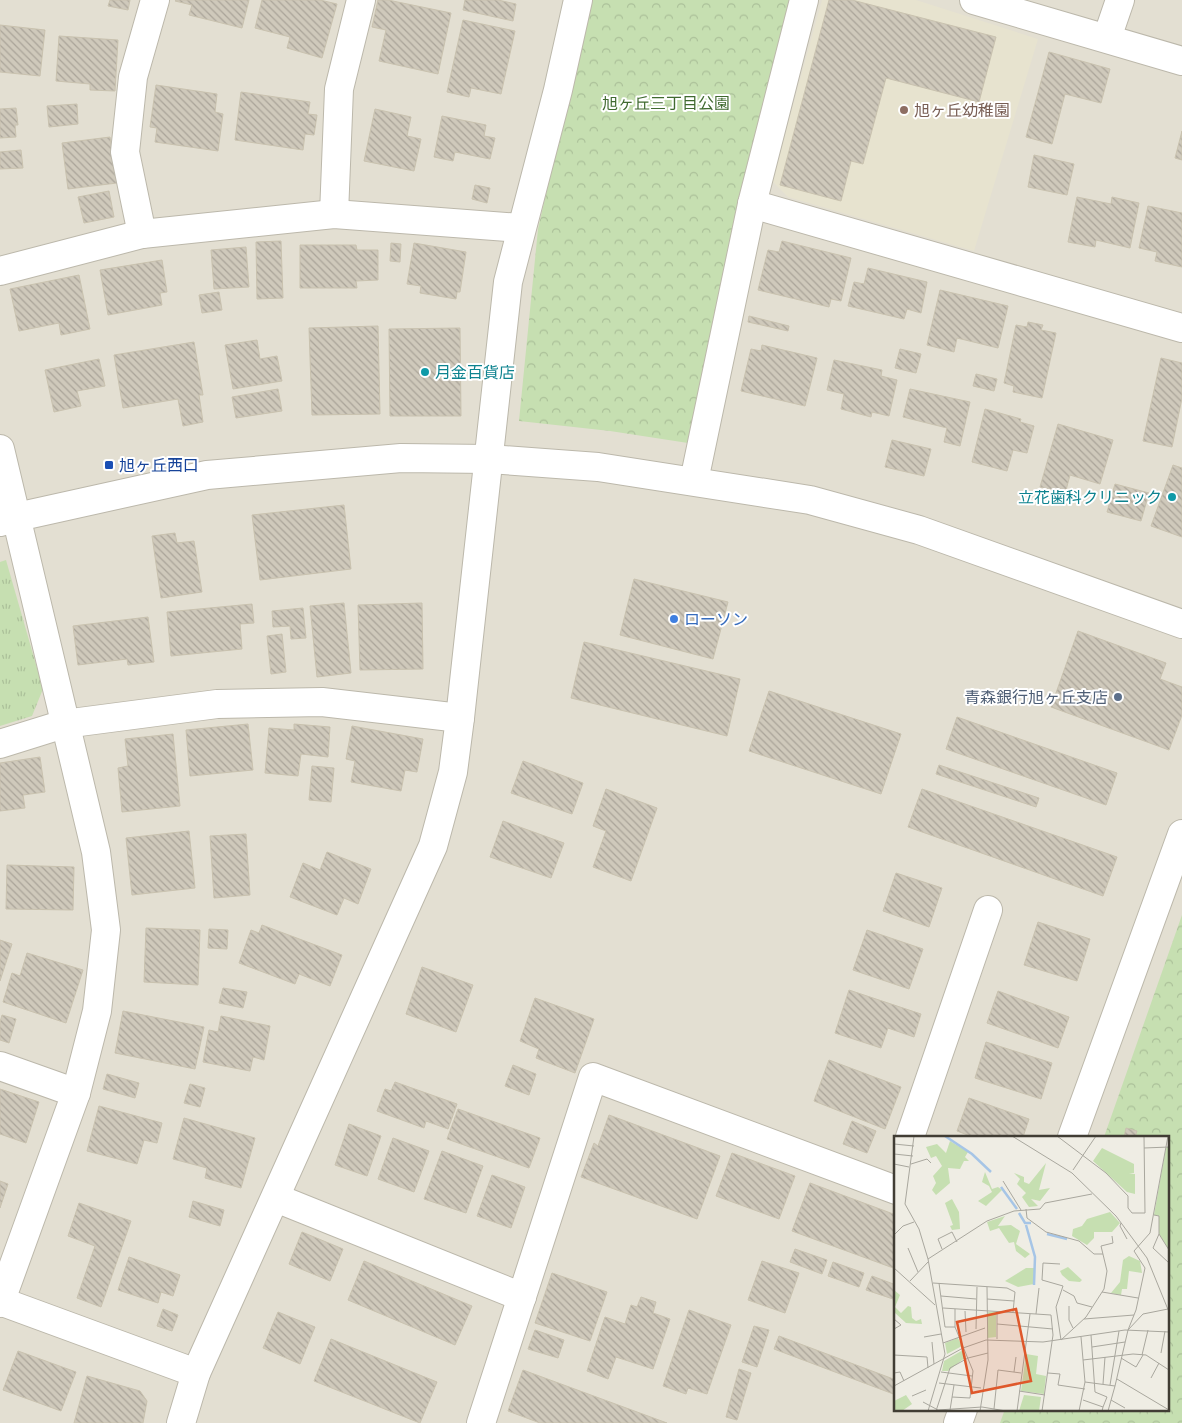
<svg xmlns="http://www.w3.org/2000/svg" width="1182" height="1423" font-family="'Public Sans','Noto Sans JP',sans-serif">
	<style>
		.residential { fill: #e3dfd2; fill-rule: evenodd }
		.education { fill: #e7e3cf }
		.grass { fill: url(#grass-tufts) }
		.forest { fill: url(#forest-crowns) }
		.building { fill: url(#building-back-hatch); stroke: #c9c2af }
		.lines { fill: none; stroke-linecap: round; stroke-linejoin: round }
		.minor-casing { stroke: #bcb8ab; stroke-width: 30 }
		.tertiary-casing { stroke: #bcb8ab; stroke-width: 30 }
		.minor { stroke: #fff; stroke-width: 28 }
		.tertiary { stroke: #fff; stroke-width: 28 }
		.education-dot { fill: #8d6e63; stroke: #fff; stroke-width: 2 }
		.culture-dot { fill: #0f9aa8; stroke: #fff; stroke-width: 2 }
		.transit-dot { fill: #1a4fb4; stroke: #fff; stroke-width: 2 }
		.shop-dot { fill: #3f7fe0; stroke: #fff; stroke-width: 2 }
		.service-dot { fill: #5c6f8a; stroke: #fff; stroke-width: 2 }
		.labels { text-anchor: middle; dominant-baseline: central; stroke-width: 4; stroke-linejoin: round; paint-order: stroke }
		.park-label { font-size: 16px; fill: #406a30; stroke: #fff }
		.education-label { font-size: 16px; fill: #785e54; stroke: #fff; text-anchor: start }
		.culture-label { font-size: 16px; fill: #0d838f; stroke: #fff; text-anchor: start }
		.transit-label { font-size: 16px; fill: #164399; stroke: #fff; text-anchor: start }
		.shop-label { font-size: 16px; fill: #366cbe; stroke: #fff; text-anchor: start }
		.service-label { font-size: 16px; fill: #4e5e75; stroke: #fff; text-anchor: end }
		.inset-river { fill: none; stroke: #a6c5e6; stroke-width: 2.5 }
		.inset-road { fill: none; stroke: #a9a79e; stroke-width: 1 }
		.view { fill: #df582b; fill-opacity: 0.15; stroke: #df582b; stroke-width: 2.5 }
		.inset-edge { fill: none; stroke: #413d34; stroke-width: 2.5 }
	</style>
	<defs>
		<pattern id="grass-tufts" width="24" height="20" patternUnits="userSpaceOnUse" patternTransform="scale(1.25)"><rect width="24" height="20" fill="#c6dfb1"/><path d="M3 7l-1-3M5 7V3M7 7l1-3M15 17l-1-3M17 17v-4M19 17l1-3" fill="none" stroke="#abc099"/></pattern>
		<pattern id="forest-crowns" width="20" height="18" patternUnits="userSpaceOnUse" patternTransform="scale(1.25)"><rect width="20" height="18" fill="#c6dfb1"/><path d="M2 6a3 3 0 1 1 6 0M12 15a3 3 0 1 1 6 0" fill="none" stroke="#abc099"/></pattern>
		<pattern id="building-back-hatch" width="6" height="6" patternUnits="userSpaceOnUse" patternTransform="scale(1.25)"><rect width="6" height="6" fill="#cfc9bb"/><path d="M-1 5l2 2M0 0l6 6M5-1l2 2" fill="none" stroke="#aaa499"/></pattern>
	</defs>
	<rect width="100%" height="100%" fill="#efede4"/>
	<path class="residential" d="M0 0H1182V1423H0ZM896 1137H1168V1409H896Z"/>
	<polygon class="education" points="822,0 916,0 1038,39 974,251 788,197 772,181"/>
	<polygon class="grass" points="6,560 43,689 32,716 0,726 0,562"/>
	<g class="forest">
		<polygon points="590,0 793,0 688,443 610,431 519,421 538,229"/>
		<polygon points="1182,915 1182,1423 1000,1423 1005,1409 1168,1409 1168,1137 1104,1137"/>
	</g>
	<g class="building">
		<polygon points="110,0 130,0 128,10 108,6"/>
		<polygon points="176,0 249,0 242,28 189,15 192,5 175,1"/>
		<polygon points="262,0 320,0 337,4 322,58 287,48 290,37 255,28"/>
		<polygon points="378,0 388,0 451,13 438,74 379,61 386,30 372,27"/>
		<polygon points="465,0 498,0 516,4 513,21 463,10"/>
		<polygon points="829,0 852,0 996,37 979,102 886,78 863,164 851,161 841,201 780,185"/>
		<polygon points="463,20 515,31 501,94 471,88 469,97 447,92"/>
		<polygon points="0,25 45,30 40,76 0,72"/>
		<polygon points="59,36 118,40 115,91 90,90 90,84 56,81"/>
		<polygon points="1049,52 1110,69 1101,103 1065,94 1052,144 1026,137"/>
		<polygon points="156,85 217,94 215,112 223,114 218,151 155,142 157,128 150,127"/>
		<polygon points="241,92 310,102 308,114 317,115 314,135 305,134 303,150 235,140"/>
		<polygon points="77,104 78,124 49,127 47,106"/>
		<polygon points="16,108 18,125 15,125 16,137 0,138 0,109"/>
		<polygon points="375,109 411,117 407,136 421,139 414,171 364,161"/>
		<polygon points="442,116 486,125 484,136 495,138 490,159 455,152 453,161 434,157"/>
		<polygon points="1182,131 1182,160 1175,158"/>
		<polygon points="110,137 117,183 68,189 62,143"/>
		<polygon points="21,150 23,168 0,169 0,152"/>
		<polygon points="1034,155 1074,164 1067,195 1028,187"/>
		<polygon points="475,185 490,188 487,203 472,199"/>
		<polygon points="109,191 114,217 84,223 78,197"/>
		<polygon points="1077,197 1111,204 1112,197 1139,203 1130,248 1096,240 1095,247 1068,242"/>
		<polygon points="1148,206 1182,213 1182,267 1155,261 1157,252 1139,248"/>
		<polygon points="281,241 283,298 257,299 256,242"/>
		<polygon points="782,241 851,258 841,301 831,299 829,307 758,290 768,250 779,252"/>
		<polygon points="391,243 401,244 400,262 390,261"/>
		<polygon points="414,243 466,252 460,292 457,292 456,299 420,293 421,286 407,284"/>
		<polygon points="300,245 356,245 357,250 378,250 378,280 356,281 357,288 300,288"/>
		<polygon points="246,247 249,287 214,289 211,250"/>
		<polygon points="162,260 167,292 160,293 162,305 108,315 100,270"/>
		<polygon points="868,268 927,282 921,313 907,309 904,319 848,306 854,282 864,284"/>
		<polygon points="79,275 90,329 61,335 59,323 19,331 10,289"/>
		<polygon points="940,290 1008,306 998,348 957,338 954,352 927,345"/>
		<polygon points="219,292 222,310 202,313 199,295"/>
		<polygon points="749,316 789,326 788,331 748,322"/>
		<polygon points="1028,322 1043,325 1041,330 1056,333 1042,398 1013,392 1014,386 1004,383 1016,325 1027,327"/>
		<polygon points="378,326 380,414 312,415 309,328"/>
		<polygon points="460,328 461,416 390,416 389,329"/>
		<polygon points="257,340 260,359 277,356 282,381 233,389 225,345"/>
		<polygon points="194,342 203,395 199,395 203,422 183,426 178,399 123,408 114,355"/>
		<polygon points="762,345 817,358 805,406 741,391 751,349 761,351"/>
		<polygon points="900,349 921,354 916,373 895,368"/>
		<polygon points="1161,358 1182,363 1182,398 1172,447 1143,441"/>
		<polygon points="99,359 105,386 77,391 81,406 54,412 45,370"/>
		<polygon points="834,360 882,370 881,376 897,380 889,416 872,412 871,417 841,409 844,394 827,390"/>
		<polygon points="976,374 997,379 994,391 973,386"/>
		<polygon points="278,389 282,411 236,418 232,397"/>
		<polygon points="910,389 970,402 960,446 944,442 947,428 903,417"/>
		<polygon points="985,409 1021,419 1020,422 1034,426 1027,453 1013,450 1007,471 972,462"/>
		<polygon points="1058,424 1113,440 1100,484 1070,475 1065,494 1040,487"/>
		<polygon points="892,440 931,449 924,476 885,467"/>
		<polygon points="1173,465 1182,468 1182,537 1151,526"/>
		<polygon points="1115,484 1149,493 1141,521 1107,512"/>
		<polygon points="344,505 351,569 260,580 252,515"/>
		<polygon points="175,533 177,543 194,541 202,592 161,598 152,536"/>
		<polygon points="634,579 728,602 713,659 620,635"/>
		<polygon points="344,603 351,673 317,677 310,606"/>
		<polygon points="422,603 423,669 360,670 358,605"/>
		<polygon points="252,604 254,623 240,624 242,649 171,656 167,612"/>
		<polygon points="303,608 306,638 291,639 290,626 273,627 272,611"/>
		<polygon points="148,617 154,662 128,665 127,659 78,665 73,626"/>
		<polygon points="1078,631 1166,663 1160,679 1182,687 1182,715 1169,750 1051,707"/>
		<polygon points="282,634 286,672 271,674 267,636"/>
		<polygon points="584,642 740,679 727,736 571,698"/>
		<polygon points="769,691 901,734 881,794 749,751"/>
		<polygon points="957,717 1117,773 1106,805 946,749"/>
		<polygon points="248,724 253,770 190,776 186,730"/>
		<polygon points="294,724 330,727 328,757 301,754 298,776 265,773 269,728 294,730"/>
		<polygon points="352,726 423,739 417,772 405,770 401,791 351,782 355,761 346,759"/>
		<polygon points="173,734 180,806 122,812 118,768 128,766 125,739"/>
		<polygon points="40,757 45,792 23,795 25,808 0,811 0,763"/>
		<polygon points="523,761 583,783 572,814 511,793"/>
		<polygon points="939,765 1039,798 1036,807 936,774"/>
		<polygon points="312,766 334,768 331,802 309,800"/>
		<polygon points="606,789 657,808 631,881 593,867 606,831 593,826"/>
		<polygon points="922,789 1117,857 1103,896 908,827"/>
		<polygon points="503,821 564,843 551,878 490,857"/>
		<polygon points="189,831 195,888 132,895 126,838"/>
		<polygon points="246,834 250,895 214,898 210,836"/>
		<polygon points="327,852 371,869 358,904 344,898 337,915 290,897 303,863 320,870"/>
		<polygon points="7,865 74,867 73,910 6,909"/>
		<polygon points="896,873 942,888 929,927 883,911"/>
		<polygon points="1038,922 1090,939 1077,981 1024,965"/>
		<polygon points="262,925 342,955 330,986 299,974 295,984 239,963 251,930 259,933"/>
		<polygon points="146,928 200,930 198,985 144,982"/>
		<polygon points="209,929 228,930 227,949 208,948"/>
		<polygon points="867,930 923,949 909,989 853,970"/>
		<polygon points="0,940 12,944 0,981"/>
		<polygon points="27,953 83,970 66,1023 3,1002 12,973 20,976"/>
		<polygon points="422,967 473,985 456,1032 406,1014"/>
		<polygon points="223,988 247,992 243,1008 219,1003"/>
		<polygon points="849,990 921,1014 914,1037 888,1028 881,1048 835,1033"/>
		<polygon points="998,991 1069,1017 1058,1048 987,1023"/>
		<polygon points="535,998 594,1019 575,1073 536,1058 539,1049 520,1041"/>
		<polygon points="123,1011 204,1027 195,1069 115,1053"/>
		<polygon points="2,1015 16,1019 9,1043 0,1040 0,1022"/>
		<polygon points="221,1016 270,1026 264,1060 253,1057 250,1071 203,1062 209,1030 218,1032"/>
		<polygon points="986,1042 1052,1063 1041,1099 975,1078"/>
		<polygon points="829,1060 901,1087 885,1129 814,1101"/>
		<polygon points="513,1065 536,1074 529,1095 505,1086"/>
		<polygon points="107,1074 139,1083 135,1098 103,1089"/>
		<polygon points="395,1082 457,1104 448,1129 426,1121 424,1128 377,1111 385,1089 391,1091"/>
		<polygon points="190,1084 205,1088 200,1107 184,1103"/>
		<polygon points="0,1089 39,1102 26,1143 0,1134"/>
		<polygon points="969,1098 1029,1119 1023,1137 973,1137 957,1131"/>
		<polygon points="99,1106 162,1123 157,1143 144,1140 137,1164 87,1151"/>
		<polygon points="458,1109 540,1138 529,1168 447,1139"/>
		<polygon points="609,1115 720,1156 697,1219 581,1177 594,1143 598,1146"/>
		<polygon points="184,1118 255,1138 241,1188 205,1178 207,1168 173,1159"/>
		<polygon points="852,1121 876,1131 867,1153 843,1144"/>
		<polygon points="349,1124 381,1136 367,1176 335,1165"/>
		<polygon points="1126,1128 1137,1131 1135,1137 1124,1137"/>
		<polygon points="393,1138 429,1151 414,1192 378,1179"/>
		<polygon points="442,1151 483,1166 466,1213 424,1199"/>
		<polygon points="732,1153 795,1176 779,1219 716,1196"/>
		<polygon points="492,1175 525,1187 511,1228 477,1216"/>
		<polygon points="0,1181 8,1184 0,1208"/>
		<polygon points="810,1183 896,1215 896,1269 792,1231"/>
		<polygon points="193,1201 224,1210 220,1226 189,1217"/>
		<polygon points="79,1203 131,1221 101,1307 77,1298 95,1246 68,1236"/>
		<polygon points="302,1232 343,1249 330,1281 289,1264"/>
		<polygon points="795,1249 827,1260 822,1274 790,1262"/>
		<polygon points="129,1257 180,1275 173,1296 161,1292 158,1303 118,1290"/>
		<polygon points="364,1261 472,1306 455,1345 348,1300"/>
		<polygon points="762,1261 799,1273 785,1313 748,1300"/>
		<polygon points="833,1262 864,1273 859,1287 828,1276"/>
		<polygon points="552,1273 607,1292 590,1341 535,1323"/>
		<polygon points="872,1276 896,1285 896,1300 866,1290"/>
		<polygon points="641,1297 656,1302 653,1313 670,1319 653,1369 616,1357 608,1379 587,1371 605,1317 625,1324 631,1305 637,1307"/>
		<polygon points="163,1309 178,1315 172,1331 157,1326"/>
		<polygon points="689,1310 731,1325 707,1394 688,1388 686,1394 663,1386"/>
		<polygon points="278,1312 315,1327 300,1364 263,1348"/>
		<polygon points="754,1326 769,1330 757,1367 742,1362"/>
		<polygon points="535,1330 564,1340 558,1358 528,1349"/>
		<polygon points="779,1336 896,1380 896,1395 774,1349"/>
		<polygon points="331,1339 437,1382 420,1423 314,1381"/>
		<polygon points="18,1351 76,1372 61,1411 3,1390"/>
		<polygon points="739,1369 751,1373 737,1420 726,1417"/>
		<polygon points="523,1370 667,1423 540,1423 508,1411"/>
		<polygon points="87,1376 140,1391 147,1401 143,1423 74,1423"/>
	</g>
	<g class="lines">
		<defs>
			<g id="minor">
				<polyline points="974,0 1182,61"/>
				<polyline points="1107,38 1120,0"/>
				<polyline points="752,204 1182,328"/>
				<polyline points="334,214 339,89 361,0"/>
				<polyline points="142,234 125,152 133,77 155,0"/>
				<polyline points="0,271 142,234 334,214 521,228"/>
				<polyline points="0,449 96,852 106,930 97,1011 76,1093 0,1303"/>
				<polyline points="694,481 752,204 804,0"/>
				<polyline points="0,744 64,724 217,704 322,702 460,718"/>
				<polyline points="0,1066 76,1093"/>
				<polyline points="910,1137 988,910"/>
				<polyline points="1072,1137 1182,834"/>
				<polyline points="276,1198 522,1297"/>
				<polyline points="0,1301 196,1373"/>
				<polyline points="181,1423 196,1373 433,846 453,772 460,718 508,282 558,90 578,0"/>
				<polyline points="481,1423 593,1077 896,1190"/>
				<polyline points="958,1423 963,1409"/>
			</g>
			<polyline id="tertiary" points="0,522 17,517 207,475 401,458 489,459 598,467 810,500 919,530 1182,624"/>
		</defs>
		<use href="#minor" class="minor-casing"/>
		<use href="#tertiary" class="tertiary-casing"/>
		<use href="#minor" class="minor"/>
		<use href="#tertiary" class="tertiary"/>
	</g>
	<circle class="education-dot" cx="904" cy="110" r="5"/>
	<g class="culture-dot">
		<circle cx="425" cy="372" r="5"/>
		<circle cx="1172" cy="497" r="5"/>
	</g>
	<rect class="transit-dot" x="104" y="460" width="10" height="10" rx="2.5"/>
	<circle class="shop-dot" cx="674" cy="619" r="5"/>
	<circle class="service-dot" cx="1118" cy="697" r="5"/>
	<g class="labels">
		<g class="park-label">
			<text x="666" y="103">旭ヶ丘三丁目公園</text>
		</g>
		<g class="education-label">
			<text x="914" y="110">旭ヶ丘幼稚園</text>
		</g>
		<g class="culture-label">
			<text x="435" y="372">月金百貨店</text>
			<text x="1162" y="497" text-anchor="end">立花歯科クリニック</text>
		</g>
		<g class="transit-label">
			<text x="119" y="465">旭ヶ丘西口</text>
		</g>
		<g class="shop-label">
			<text x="684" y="619">ローソン</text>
		</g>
		<g class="service-label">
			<text x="1108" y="697">青森銀行旭ヶ丘支店</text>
		</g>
	</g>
	<g transform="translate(894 1136)">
		<rect width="275" height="275" fill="#efede4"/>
		<path d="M235 120 246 125 248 137 235 135 233 153H228L227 159 217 157 226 146 229 124ZM64 202 68 210 53 218 51 207ZM69 214 72 221 54 235H48L50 225Z" fill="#c6dfb1"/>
		<path d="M56 5 74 16 71 21 75 25H70L66 33 54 32 56 47 42 59 38 54 42 47 39 40 48 30 42 20 37 22 32 11 43 8 52 17ZM272 11H275V114L265 98V80L260 79ZM152 27 145 54 156 52 146 65 137 63 144 70 135 71 128 61 132 57 123 48 126 43 120 37 130 41V46L135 48ZM91 36 98 53 104 51 108 54 92 70 84 65 98 56 95 50 88 46ZM58 63 65 76 66 93 58 94 56 90 59 89 51 67ZM216 76 226 87 218 96H200V102L193 109 178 100 179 93 188 90 193 83ZM111 80 104 90 117 89 126 95 122 108 136 118 131 122 122 115 120 106 115 107 105 92 96 95 93 86ZM174 131 188 144 186 146 175 145 168 139 166 135ZM132 132H141L140 148 124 151 111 145ZM0 154 6 159 1 171 7 177 14 170 17 171 18 182 22 185 27 183 28 188 12 187 0 176ZM94 176H102V201L93 202ZM132 218 144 220 142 238 152 240 150 258 127 255ZM12 259 18 268 8 275H0V265Z" fill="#c6dfb1"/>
		<path d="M208 12 240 28V37L235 38H241V58L233 56 199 25ZM130 259 147 261 145 275H125Z" fill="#c6dfb1"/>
		<path class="inset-river" d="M51 0 78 18 97 36M107 51 123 73M125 77 131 87H137M132 89 141 121 140 149M153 98 173 103"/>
		<path class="inset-road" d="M20 0 11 68 25 93 34 123 51 218 34 275M118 0 178 37 222 80 253 122 275 176M163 0 212 37 234 60V72L238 77H251L250 0M0 8 20 10M250 12 275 11M0 18 19 20M0 28 15 31M17 28 33 23 37 27M179 34 202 0M109 45 127 74M132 73 133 82 152 96 185 105 200 118H209M260 79 265 80V98L275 114M227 87 226 90 233 103M265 98 259 112 275 127M0 99 9 90 20 86M14 112 24 136M48 113 44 103 58 96 63 106M34 123 93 85 120 75 146 73 151 67 198 58M166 128 149 127 148 144 169 150 162 171 167 204 192 181 210 153 213 135 207 110 219 107 218 100M0 132 41 169M16 145 34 126M39 147 113 152 121 156 119 176M45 147 51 191H61M169 154 180 160 183 167 198 171M208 156 244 162M47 160 82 163M93 163 120 165M175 170V184L179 192M49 172 157 179 159 199 148 275M274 173 249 178 234 194 242 174 251 132 240 115 256 97 274 0M71 175 72 196M142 178 145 152M0 183 7 189 0 193M190 183 240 179M103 188 159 193M82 193 83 151M197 199 201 256 213 261 209 271M30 201 47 198M103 203V175M38 206 40 228M49 207 91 192M198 211 231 206M267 217 271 195M0 219 33 221 34 232M248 219 254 194M227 222 242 231 249 219M189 224 239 218 252 219 275 234M47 236 78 240M120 236 122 221M0 237 6 236 10 245M154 237 166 238 164 249 191 253M257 242 265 227M223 243 275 274M191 246 221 250 214 275M45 247 87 252M209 248 211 221M216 249 225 195M0 250 69 212 92 204 149 206 231 194 275 196M221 250 234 194M125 255 151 259M18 260 32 254M58 261 76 262 79 235 61 191V173M189 264 209 271 208 275M217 264 231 272M29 266 44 274 88 271 112 275M100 273 104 234 127 237M56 274 60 249M42 275 56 232 74 222 94 217M86 275 94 224 93 151M123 275 136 178M185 275 191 246 187 201"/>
		<path class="view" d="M122 173 137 245 78 257 63 186Z"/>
		<rect width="275" height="275" class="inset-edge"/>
	</g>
</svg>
